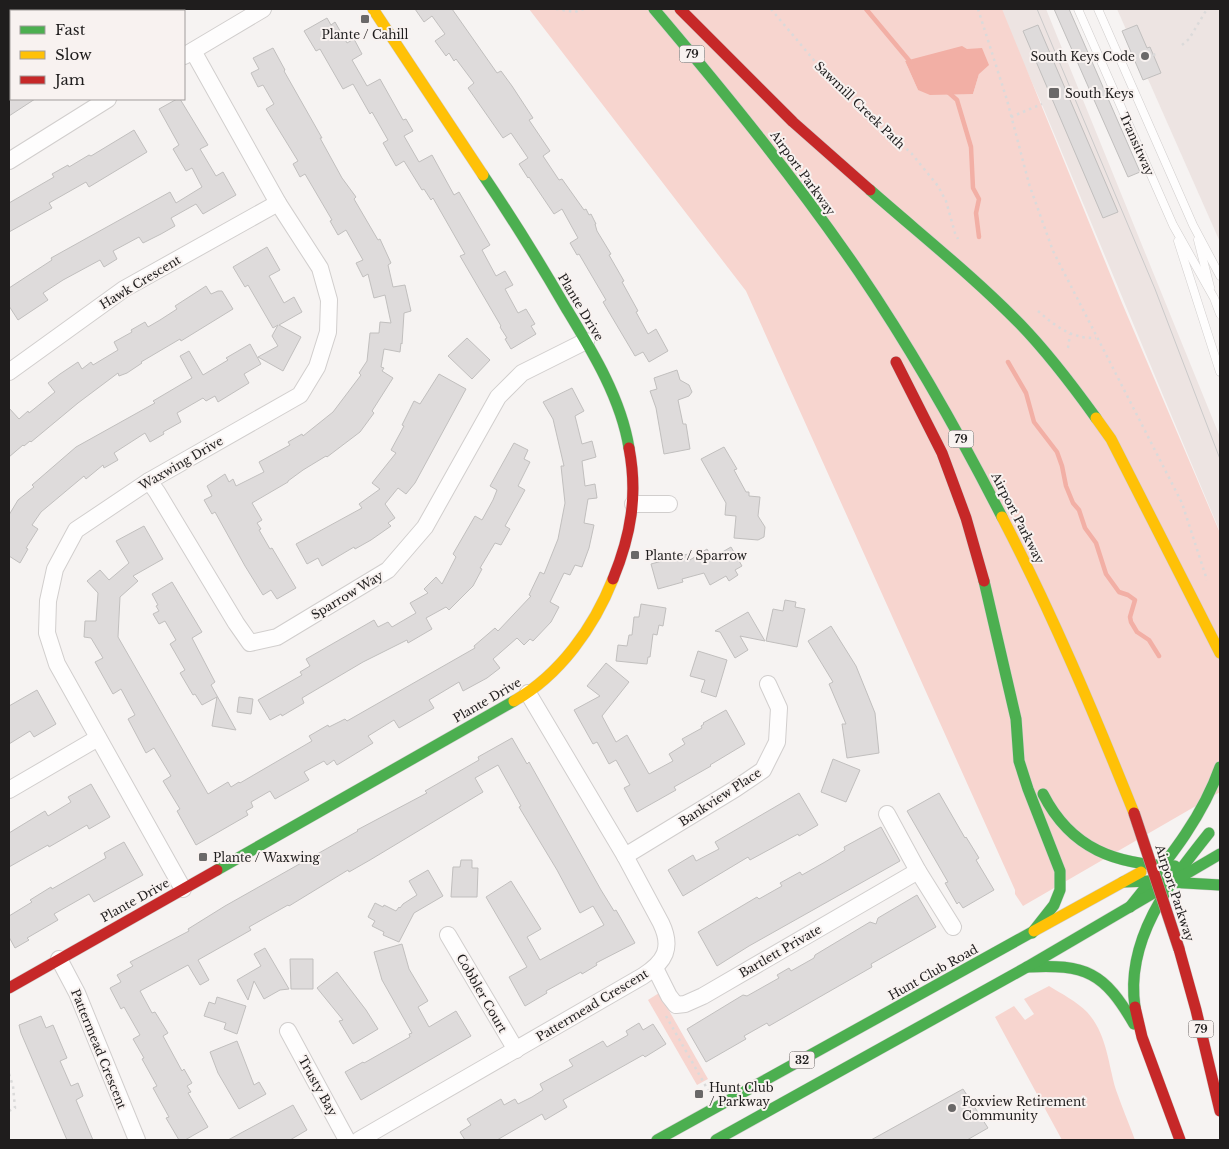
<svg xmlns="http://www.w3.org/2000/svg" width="1229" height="1149" font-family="'Libre Baskerville',serif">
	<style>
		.built { fill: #ede4e2 }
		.green { fill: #f7d5cf; fill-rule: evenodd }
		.water { fill: #f2afa5 }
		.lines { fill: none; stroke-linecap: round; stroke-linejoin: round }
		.stream { stroke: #f2afa5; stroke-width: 4.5 }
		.building { fill: #dedbdb; stroke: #c1bfbe }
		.lane-casing { stroke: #d1cecd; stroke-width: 9 }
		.street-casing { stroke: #d1cecd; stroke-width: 18 }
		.fast-casing { stroke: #d1cecd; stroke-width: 12 }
		.slow-casing { stroke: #d1cecd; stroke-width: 12 }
		.jam-casing { stroke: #d1cecd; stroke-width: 12 }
		.path { stroke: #dbdada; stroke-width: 2.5; stroke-dasharray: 2.5 4; stroke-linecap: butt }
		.lane { stroke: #fefdfd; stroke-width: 8 }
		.street { stroke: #fefdfd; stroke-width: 16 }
		.fast { stroke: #4caf50; stroke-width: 11 }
		.slow { stroke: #ffc107; stroke-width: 11 }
		.jam { stroke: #c62828; stroke-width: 11 }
		.tram { stroke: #cbcaca; stroke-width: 1 }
		.jam-bridge-casing { stroke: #b5a5a3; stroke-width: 12; stroke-linecap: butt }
		.jam-bridge { stroke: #c62828; stroke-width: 11 }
		.poi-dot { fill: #6a6868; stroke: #f8f2f0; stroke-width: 2 }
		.labels { text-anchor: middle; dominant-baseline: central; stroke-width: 4; stroke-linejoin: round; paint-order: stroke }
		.shield { fill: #f8f2f0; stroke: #605d5c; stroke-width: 1 }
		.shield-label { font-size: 11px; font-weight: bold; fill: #1f1d1d }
		.poi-label { font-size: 12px; fill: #1f1d1d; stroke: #f8f2f0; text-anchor: start }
		.street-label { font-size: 12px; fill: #1f1d1d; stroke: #f8f2f0 }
	</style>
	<rect width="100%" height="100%" fill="#f6f3f2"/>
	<g class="built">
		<polygon points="9,9 64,9 66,11 11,11 11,56 9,57"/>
		<polygon points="999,9 1046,9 1220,437 1220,532 1043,107"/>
		<polygon points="1117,9 1220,9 1220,242"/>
	</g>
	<g class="green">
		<path d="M529 9H1002L1122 303 1220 533V792L1023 906 1015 894V890L746 291ZM967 49 979 74 973 94 918 90 905 61Z"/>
		<path d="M1049 986C1062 994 1076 1001 1087 1012 1107 1034 1108 1063 1116 1090 1122 1107 1129 1124 1135 1140H1062L995 1017 1014 1006 1025 1020 1034 1014 1024 999Z"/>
		<polygon points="659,993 708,1079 697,1085 648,1000"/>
	</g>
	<polygon class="water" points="962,46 967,49 982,48 989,65 979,74 973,94 930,95 918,90 905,61"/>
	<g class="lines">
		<g class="stream">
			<polyline points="866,9 912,64"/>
			<polyline points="948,92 957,100 971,147 973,188 979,199 976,213 979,237"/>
			<polyline points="1008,362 1026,393 1034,422 1057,452 1062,466 1066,486 1073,503 1079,510 1085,528 1096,543 1106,574 1119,592 1128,595 1135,600 1130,617 1131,622 1137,632 1149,640 1159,656"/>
		</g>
	</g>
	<g class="building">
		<polygon points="415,9 452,9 497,73 501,71 512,86 533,118 529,120 550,151 543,156 559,180 562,179 584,210 586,209 589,215 591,214 596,224 595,224 597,231 611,254 609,255 624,281 622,282 638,311 636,312 648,334 656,329 668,351 649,362 643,352 635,356 603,302 606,300 579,254 577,255 570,243 578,238 562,209 554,214 529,177 528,178 519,164 528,158 511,133 503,138 468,88 474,83 456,59 454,61 449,53 446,56 435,41 445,34 432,16 424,22"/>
		<polygon points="1054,9 1069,9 1140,172 1128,177"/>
		<polygon points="327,18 331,25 335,22 347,43 354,39 362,54 352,60 367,86 380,79 403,120 406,119 413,131 404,136 419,162 432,155 454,195 459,192 490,245 482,250 496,276 505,271 513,285 505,289 518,313 526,309 535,324 531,326 536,334 511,349 505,339 507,338 500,327 501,326 460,256 465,254 433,198 431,200 424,189 422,190 404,161 396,166 383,143 388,140 372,112 370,114 353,84 343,89 320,49 316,51 304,31"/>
		<polygon points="1038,25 1118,212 1103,218 1023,31"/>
		<polygon points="1137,25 1147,48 1150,47 1161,73 1143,80 1122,31"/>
		<polygon points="273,48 285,70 284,71 322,138 320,138 342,178 356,197 354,199 378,240 380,239 391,263 388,265 393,287 405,285 411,311 404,313 402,344 401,343 400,352 384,349 381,367 384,368 382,371 393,378 372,411 374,413 360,432 327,457 326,456 303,470 288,481 288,482 252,503 262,520 257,523 261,529 259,530 270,549 272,548 296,588 277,599 271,590 263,595 245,566 215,512 212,514 204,500 212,496 207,486 225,474 229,482 233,479 236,486 264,472 259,462 290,445 288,442 302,434 303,436 333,412 361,375 359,373 367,361 370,333 379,333 380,322 391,323 385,295 374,298 368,274 363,277 356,263 363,260 346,230 338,235 330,221 332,220 305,174 300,177 293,164 298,161 266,109 274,104 263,85 258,87 251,73 259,69 253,58"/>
		<polygon points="9,99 35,99 9,116"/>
		<polygon points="177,99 180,99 208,145 200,149 216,176 223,172 236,195 203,214 196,204 171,218 175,226 161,234 143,243 139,237 113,251 117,259 104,267 100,260 63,280 43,293 48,300 18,320 9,306 9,288 52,260 51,258 170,192 176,203 202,187 192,168 186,171 173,149 179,145 159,109"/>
		<polygon points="134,130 147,152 89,187 86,182 49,203 52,208 9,232 9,203 54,177 52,174 68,165 69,167 89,155 91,156"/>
		<polygon points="267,247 280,270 269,276 284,303 294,297 302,312 279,325 301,337 283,371 258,357 278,346 272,336 278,325 273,328 248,285 245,287 233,267"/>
		<polygon points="206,286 211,294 218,291 222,291 233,309 181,341 180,339 141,362 142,363 127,373 119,376 118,373 78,403 31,442 30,441 24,446 23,445 9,457 9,408 19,419 28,411 29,413 55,392 48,383 60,374 78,362 82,369 91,362 93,365 118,350 114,342 132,332 131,330 145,322 148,327 160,320 177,309 175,306"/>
		<polygon points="467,338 490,360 472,379 448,356"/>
		<polygon points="250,344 261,364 244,374 249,383 218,402 215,396 206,401 203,398 177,413 181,422 163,432 164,434 150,442 145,433 114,453 118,460 104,468 103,465 86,479 84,476 41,512 32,525 38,529 26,548 28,549 20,563 9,556 9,515 18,500 34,487 32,485 76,447 155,403 153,401 192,378 180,356 189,351 203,375 228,360 226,358"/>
		<polygon points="677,370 680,380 689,385 692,392 689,396 678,400 683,424 686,424 690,449 664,454 656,408 650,391 657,389 654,378"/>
		<polygon points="439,374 466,389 415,483 406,494 398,488 385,504 395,518 388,523 391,526 371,540 355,549 354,547 322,566 318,558 307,564 296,544 362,508 359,504 380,489 372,483 396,453 391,450 404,426 402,425 414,401 420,404"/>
		<polygon points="572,388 584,411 575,416 582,444 592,441 596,457 582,461 585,486 595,484 597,498 588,499 584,523 594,525 589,548 582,567 575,565 570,575 564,573 550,602 559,607 551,622 533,641 530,639 524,645 517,638 493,659 500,668 487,678 463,691 459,682 429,700 434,708 399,728 394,720 368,736 373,743 337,765 334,760 327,765 324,761 304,772 309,780 275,799 270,791 251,802 253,807 246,811 248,815 196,845 177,811 180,809 163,781 171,776 154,748 146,753 128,719 135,715 121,689 113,694 95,662 103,658 91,638 84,637 85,621 96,621 98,593 87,581 100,570 109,580 129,563 116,541 144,526 163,559 133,576 138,581 120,597 118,637 208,794 228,782 231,787 239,782 240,783 312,741 309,736 328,725 329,727 345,719 347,721 475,648 474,646 495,628 498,631 531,596 529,595 540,572 544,574 558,539 565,503 561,466 564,466 553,419 543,402"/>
		<polygon points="514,443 528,450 524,459 530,462 518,486 525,490 505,526 510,529 501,545 495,543 480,568 482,569 473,586 449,610 446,607 426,618 432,629 408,643 407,640 363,662 302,698 304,703 282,716 281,714 270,720 258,700 302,675 300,672 310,666 306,659 374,620 378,627 388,622 392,627 416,613 410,603 428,593 424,589 436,577 442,584 456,557 453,554 475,516 482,520 493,500 497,490 490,486"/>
		<polygon points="724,447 737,469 734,470 746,492 749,492 749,496 760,497 758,516 765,527 764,537 758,540 734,538 736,516 725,515 726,503 701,459"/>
		<polygon points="731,547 742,566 735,570 738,575 729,581 726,576 710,585 704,573 682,579 683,582 658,589 651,564 688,554 690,560 707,549 712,558"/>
		<polygon points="172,582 202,632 192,638 215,682 211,685 236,730 212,726 217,697 202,705 195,694 193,695 180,673 185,670 170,644 176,640 165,621 159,624 153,614 159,611 156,606 158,605 152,594"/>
		<polygon points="785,600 796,602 795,607 805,609 797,647 766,641 773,609 783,611"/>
		<polygon points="641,604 666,608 663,626 659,625 657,635 653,634 650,657 648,657 647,664 616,661 618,645 627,646 629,635 632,635 634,617 639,617"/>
		<polygon points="748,612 765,641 740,636 748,650 735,658 720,632 715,631"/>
		<polygon points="831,626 856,666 875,713 879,753 847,758 842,724 846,724 829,684 833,682 808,641"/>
		<polygon points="698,651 727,660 716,697 701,692 705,680 690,676"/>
		<polygon points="606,663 629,682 602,716 616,742 627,735 649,774 673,761 669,754 685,744 682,739 702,728 701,726 704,724 703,723 726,710 745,744 710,765 711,766 674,787 676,790 637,812 624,788 630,785 616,760 609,764 597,742 593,744 574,710 600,696 587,686"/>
		<polygon points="37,690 56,724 34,737 30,731 9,744 9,706"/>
		<polygon points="239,697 253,699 251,714 237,712"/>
		<polygon points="512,738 527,764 529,762 601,890 614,911 616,910 635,943 596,963 597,965 582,974 581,972 546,991 547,993 525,1006 509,977 527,967 486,897 511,881 541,929 527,937 540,960 604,925 593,906 580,913 557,870 519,807 521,806 498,765 475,778 483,792 370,860 349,872 348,870 289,906 288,905 249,927 251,930 198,960 209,980 200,985 188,965 140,991 152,1013 155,1012 168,1033 163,1036 182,1071 184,1069 192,1083 187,1086 191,1092 188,1093 208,1127 185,1140 179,1140 166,1118 169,1117 153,1088 157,1086 142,1059 144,1058 133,1039 140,1035 124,1007 121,1009 110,988 121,982 117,975 133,966 130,962 189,931 188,929 225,906 358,831 357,830 427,793 425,791 479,760 478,757"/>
		<polygon points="833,759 860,770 846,802 821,792"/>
		<polygon points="91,784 110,817 89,829 87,825 49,847 48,845 9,867 9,833 45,811 48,816 71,802 68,797"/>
		<polygon points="799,793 818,825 799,836 798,834 750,860 748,857 683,896 668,870 693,855 696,861 719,849 715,842"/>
		<polygon points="939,793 965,838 966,837 979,858 976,860 994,890 963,908 959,902 957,904 945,883 948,882 907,811"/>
		<polygon points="881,827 900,861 749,946 717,966 698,932 757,897 759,899 782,886 780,883 800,872 802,875 825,862 845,850 844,847"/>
		<polygon points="124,842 143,875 94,902 89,894 54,914 58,920 27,938 29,940 15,948 9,937 9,916 32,902 30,900 51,887 52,889 106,858 104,853"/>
		<polygon points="461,860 472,860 472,868 478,868 477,897 451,897 453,867 460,867"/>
		<polygon points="428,870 443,896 414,913 399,942 383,935 384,932 372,926 375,921 368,917 375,903 383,907 384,905 396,911 399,907 400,908 403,904 417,895 409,881"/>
		<polygon points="917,895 936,927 871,964 872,967 769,1026 767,1023 744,1036 746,1039 706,1062 687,1029 743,995 747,996 779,978 777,975 789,968 791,971 814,958 815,955 870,922 876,924 878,918"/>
		<polygon points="402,944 409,969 428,1001 418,1007 429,1027 456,1011 471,1036 361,1100 345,1072 363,1062 364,1063 410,1037 409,1034 412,1033 382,980 374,952"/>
		<polygon points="265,948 289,989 280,990 264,999 254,981 248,1000 237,980 261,966 254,954"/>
		<polygon points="290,959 313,959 313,989 291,989"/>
		<polygon points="337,972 366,1010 378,1029 353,1044 339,1021 343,1020 317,988"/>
		<polygon points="217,997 246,1006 237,1034 224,1029 226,1023 204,1016 209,1002 215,1004"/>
		<polygon points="41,1016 46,1028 53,1025 67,1058 60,1061 71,1086 78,1083 83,1096 76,1100 93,1140 67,1140 21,1033 19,1025"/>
		<polygon points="639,1023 643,1030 653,1024 666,1044 645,1057 643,1055 563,1100 567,1107 545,1120 542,1114 497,1140 465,1140 460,1132 471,1125 467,1119 501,1099 504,1105 515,1099 518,1104 532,1097 543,1090 540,1084 573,1066 569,1060 603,1041 607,1047 628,1035 626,1031"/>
		<polygon points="237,1041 254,1085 259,1082 266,1094 239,1109 218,1073 210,1052"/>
		<polygon points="963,1089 988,1128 967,1140 871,1140"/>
		<polygon points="293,1105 307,1130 290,1140 228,1140"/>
	</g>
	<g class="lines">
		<defs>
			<g id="lane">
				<polyline points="1078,9 1173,225 1214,298 1220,314"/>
				<polyline points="1098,9 1193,225 1220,276"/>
				<polyline points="1198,240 1210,287"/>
				<polyline points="1178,241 1220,372"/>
			</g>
			<g id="street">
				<polyline points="184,56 263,9"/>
				<polyline points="9,161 108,99"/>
				<polyline points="9,372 124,289 278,203"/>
				<polyline points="149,481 157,492 236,623 250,643 277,637 388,570 425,527 498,397 522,373 586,341"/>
				<polyline points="633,504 669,504"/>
				<polyline points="9,790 98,738"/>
				<polyline points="887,814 918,871 953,927"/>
				<polyline points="625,856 735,789 763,770 777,742 779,708 768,684"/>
				<polyline points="183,889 57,664 47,633 48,601 55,569 76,530 149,481 300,395 317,367 328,332 329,300 320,268 278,203 193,51"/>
				<polyline points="448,935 516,1050"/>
				<polyline points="59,959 77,993 137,1140"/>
				<polyline points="655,968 669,996 676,1005 685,1004 703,996 918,871"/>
				<polyline points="288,1031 347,1140"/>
				<path d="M359 1140 643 976C665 962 673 948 661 923L625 856 528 693"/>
			</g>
			<g id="fast">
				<path d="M654 9C726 94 796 180 859 272 912 350 959 433 1002 517"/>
				<path d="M483 175C512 218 540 263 566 308 592 351 621 398 629 448"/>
				<path d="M870 190C920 234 973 276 1020 324 1048 353 1073 386 1096 418"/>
				<polyline points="984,581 1016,719 1019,761 1028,789 1060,871 1060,890 1054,905 1032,933"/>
				<path d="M1043 794C1071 849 1116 865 1175 866"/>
				<polyline points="217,870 514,701"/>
				<polyline points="1123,882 1150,881 1220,885"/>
				<path d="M1130 907C1165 863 1201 821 1220 767"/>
				<path d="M1027 967C1086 964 1104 972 1134 1024"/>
				<path d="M1135 1007C1125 940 1169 883 1209 833"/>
				<polyline points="657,1140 1034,931"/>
				<polyline points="716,1140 1027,967 1220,854"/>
			</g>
			<g id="slow">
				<polyline points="373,9 483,175"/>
				<polyline points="1096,418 1111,439 1220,653"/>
				<path d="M1002 517C1052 613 1094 713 1134 813"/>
				<path d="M514 701C560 675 594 627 613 579"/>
				<polyline points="1034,931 1141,872"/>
			</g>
			<g id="jam">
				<polyline points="680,9 793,122 870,190"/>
				<polyline points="896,362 942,453 966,518 984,581"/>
				<path d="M613 579C631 535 638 495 629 448"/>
				<polyline points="1179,949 1196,1010 1220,1111"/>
				<polyline points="9,988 217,870"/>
				<polyline points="1135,1007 1142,1037 1180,1140"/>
			</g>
		</defs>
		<use href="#lane" class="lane-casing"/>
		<use href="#street" class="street-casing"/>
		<use href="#fast" class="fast-casing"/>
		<use href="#slow" class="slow-casing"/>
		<use href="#jam" class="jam-casing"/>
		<g class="path">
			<polyline points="34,9 36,11"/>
			<polyline points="556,9 575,12 584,9"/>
			<polyline points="771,9 823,71 912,154 938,186 946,201 955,233 958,239"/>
			<polyline points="978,9 1007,100 1029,184 1053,251 1182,503 1207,580"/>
			<polyline points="9,29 11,29"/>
			<polyline points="1182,45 1189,39 1207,9"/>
			<polyline points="1153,55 1159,53"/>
			<polyline points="1011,117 1042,104"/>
			<path d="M1038 311C1055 326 1072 339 1096 338"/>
			<polyline points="1068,348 1070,334"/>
			<polyline points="666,1016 708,1090"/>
			<polyline points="9,1074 13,1086 15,1108 9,1111"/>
		</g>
		<use href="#lane" class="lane"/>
		<use href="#street" class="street"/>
		<use href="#fast" class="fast"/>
		<use href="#slow" class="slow"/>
		<use href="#jam" class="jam"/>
		<polyline class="tram" points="1037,9 1155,289 1220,459"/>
		<defs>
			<polyline id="jam-bridge" points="1134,813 1179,949"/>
		</defs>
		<use href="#jam-bridge" class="jam-bridge-casing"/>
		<use href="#jam-bridge" class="jam-bridge"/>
	</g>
	<g class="poi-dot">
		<rect x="360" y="14" width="10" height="10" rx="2.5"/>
		<circle cx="1145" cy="56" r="5"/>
		<rect x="1048" y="87" width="12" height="12" rx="2.5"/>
		<rect x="630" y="550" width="10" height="10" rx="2.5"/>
		<rect x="198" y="852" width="10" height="10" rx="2.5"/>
		<rect x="694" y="1089" width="10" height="10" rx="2.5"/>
		<circle cx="952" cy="1108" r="5"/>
	</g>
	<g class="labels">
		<g class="shield">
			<rect x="679.5" y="45.5" width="25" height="17" rx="4"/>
			<rect x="948.5" y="430.5" width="25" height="17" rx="4"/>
			<rect x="1188.5" y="1020.5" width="25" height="17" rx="4"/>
			<rect x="789.5" y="1051.5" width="25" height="17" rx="4"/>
		</g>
		<g class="shield-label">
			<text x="692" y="54">79</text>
			<text x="961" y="439">79</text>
			<text x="1201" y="1029">79</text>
			<text x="802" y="1060">32</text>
		</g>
		<g class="poi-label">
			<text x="365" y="34" text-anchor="middle">Plante / Cahill</text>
			<text x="1135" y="56" text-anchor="end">South Keys Code</text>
			<text x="1065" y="93">South Keys</text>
			<text x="645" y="555">Plante / Sparrow</text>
			<text x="213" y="857">Plante / Waxwing</text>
			<text x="709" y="1087">Hunt Club<tspan x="709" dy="14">/ Parkway</tspan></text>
			<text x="962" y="1101">Foxview Retirement<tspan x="962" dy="14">Community</tspan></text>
		</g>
		<g class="street-label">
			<text transform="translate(860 105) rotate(44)">Sawmill Creek Path</text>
			<text transform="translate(1137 144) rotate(66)">Transitway</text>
			<text transform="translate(803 173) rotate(54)">Airport Parkway</text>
			<text transform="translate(140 282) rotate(-31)">Hawk Crescent</text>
			<text transform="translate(581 307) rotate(59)">Plante Drive</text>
			<text transform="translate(181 463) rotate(-30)">Waxwing Drive</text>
			<text transform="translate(1018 518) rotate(63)">Airport Parkway</text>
			<text transform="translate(347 595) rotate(-31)">Sparrow Way</text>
			<text transform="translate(487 700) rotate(-30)">Plante Drive</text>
			<text transform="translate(720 797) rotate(-33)">Bankview Place</text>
			<text transform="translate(1175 893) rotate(72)">Airport Parkway</text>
			<text transform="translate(135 900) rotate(-29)">Plante Drive</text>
			<text transform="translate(780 951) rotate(-30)">Bartlett Private</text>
			<text transform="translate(933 972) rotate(-29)">Hunt Club Road</text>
			<text transform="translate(482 993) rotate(60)">Cobbler Court</text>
			<text transform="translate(592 1005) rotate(-31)">Pattermead Crescent</text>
			<text transform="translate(99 1049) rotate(68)">Pattermead Crescent</text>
			<text transform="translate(318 1086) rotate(61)">Trusty Bay</text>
		</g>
	</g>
	<rect width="1229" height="1149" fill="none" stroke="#1f1d1d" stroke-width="20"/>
	<rect x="10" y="10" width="175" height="90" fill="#f8f2f0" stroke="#a19d9c"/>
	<rect x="20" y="26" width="25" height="8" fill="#4caf50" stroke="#a19d9c"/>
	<text x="55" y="35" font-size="15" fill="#1f1d1d">Fast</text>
	<rect x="20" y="51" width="25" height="8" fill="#ffc107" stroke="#a19d9c"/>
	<text x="55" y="60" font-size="15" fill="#1f1d1d">Slow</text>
	<rect x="20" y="76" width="25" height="8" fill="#c62828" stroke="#a19d9c"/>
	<text x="55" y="85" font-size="15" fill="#1f1d1d">Jam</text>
</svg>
